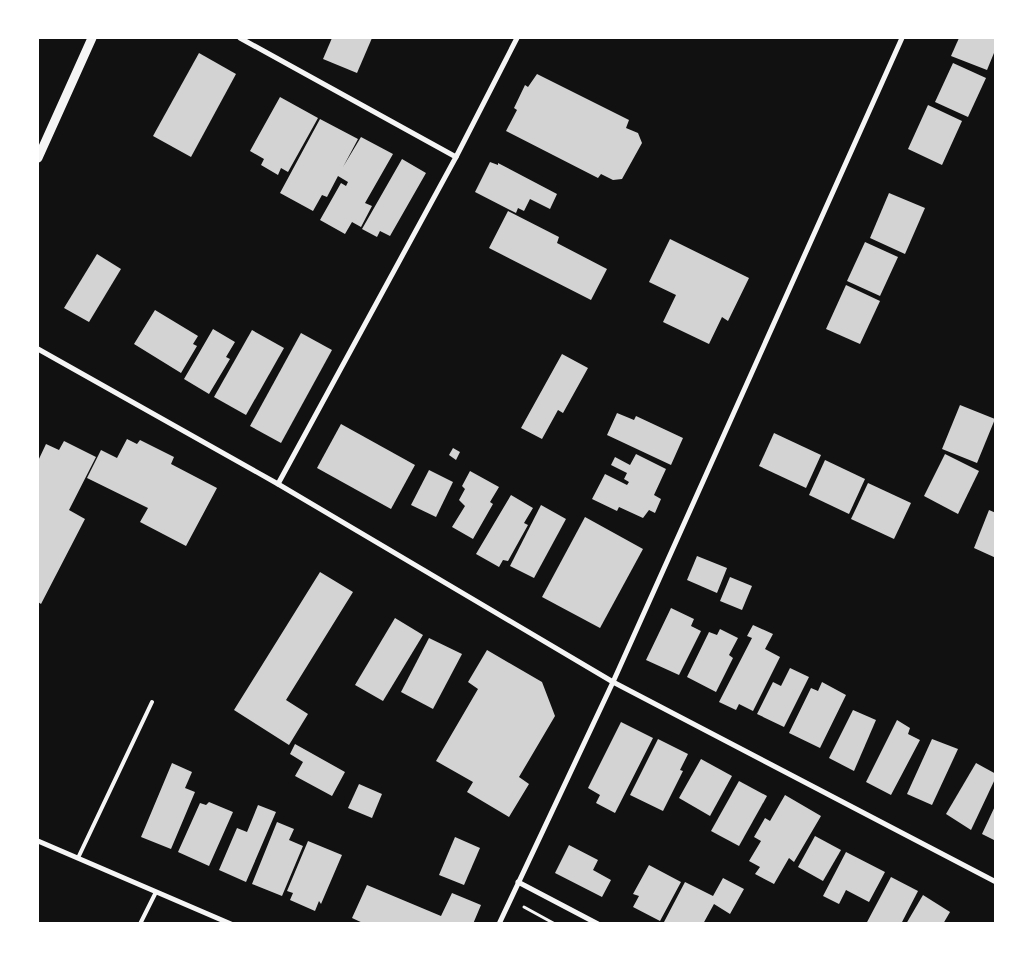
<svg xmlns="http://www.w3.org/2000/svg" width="1033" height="961" font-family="Spectral,serif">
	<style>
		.building { fill: #d3d3d3 }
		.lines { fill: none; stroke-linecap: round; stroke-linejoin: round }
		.path { stroke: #f5f5f5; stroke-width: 3 }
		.service { stroke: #f5f5f5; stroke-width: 4 }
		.minor { stroke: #f5f5f5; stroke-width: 5 }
		.tertiary { stroke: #f5f5f5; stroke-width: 9 }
	</style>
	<rect width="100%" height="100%" fill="#111"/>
	<g class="building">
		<polygon points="332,38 372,38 357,73 323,59"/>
		<polygon points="959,38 996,38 996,48 987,70 951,56"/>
		<polygon points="199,53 236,74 191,157 153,136"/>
		<polygon points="953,63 986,78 968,117 935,102"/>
		<polygon points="537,74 629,120 626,128 638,133 642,143 622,179 613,180 601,174 598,178 506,131 517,110 514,108 525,85 528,87"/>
		<polygon points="280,97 318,118 288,172 281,168 278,175 261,165 264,159 250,151"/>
		<polygon points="928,105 962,121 942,165 908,149"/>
		<polygon points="320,119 358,139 343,167 361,137 393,154 365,203 372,206 361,227 352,222 345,234 320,220 341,183 346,186 348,182 338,176 327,197 322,195 313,211 280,193"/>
		<polygon points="402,159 426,173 390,236 380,231 377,237 362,229"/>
		<polygon points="490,162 498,165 498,163 557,194 550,209 530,199 524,211 518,208 516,213 475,192"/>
		<polygon points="889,193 925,208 905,254 870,238"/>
		<polygon points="508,211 559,237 557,243 607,269 591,300 489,248"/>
		<polygon points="670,239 749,278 728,321 722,317 709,344 663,322 676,295 649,282"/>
		<polygon points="865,242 898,257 880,296 847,281"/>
		<polygon points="97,254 121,269 89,322 64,308"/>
		<polygon points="846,285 880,301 860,344 826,329"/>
		<polygon points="155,310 198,336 193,344 197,346 181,373 134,344"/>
		<polygon points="213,329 235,342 226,357 230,359 209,394 184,379"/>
		<polygon points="252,330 284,348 246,415 214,397"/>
		<polygon points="301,333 332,350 281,443 250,426"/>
		<polygon points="562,354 588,368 563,413 558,410 542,439 521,428"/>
		<polygon points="960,405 995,419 977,463 942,449"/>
		<polygon points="617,413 634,420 636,416 683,438 671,465 607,435"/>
		<polygon points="341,424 415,465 391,509 317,468"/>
		<polygon points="774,433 821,455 806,488 759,466"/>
		<polygon points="127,439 137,444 140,440 174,457 171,464 217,488 186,546 140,522 148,508 87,478 101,450 117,458"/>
		<polygon points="64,441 96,457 69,510 85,519 41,604 38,602 38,461 46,444 59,450"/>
		<polygon points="453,448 460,452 456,460 449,455"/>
		<polygon points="636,454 666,469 654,495 661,499 655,513 649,510 643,518 619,507 617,511 592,499 605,474 627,485 629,482 624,479 627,473 611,465 615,457 630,465"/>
		<polygon points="945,454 979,471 958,514 924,496"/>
		<polygon points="825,460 865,479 849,514 809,495"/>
		<polygon points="429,470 453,482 436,517 411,505"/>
		<polygon points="470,471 499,487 490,502 493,504 473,539 452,527 465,506 459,500 465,489 462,486"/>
		<polygon points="868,483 911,503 894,539 851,519"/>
		<polygon points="511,495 533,508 524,523 528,525 508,561 503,560 499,567 476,554"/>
		<polygon points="541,505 566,519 534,578 510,566"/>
		<polygon points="989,510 996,513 996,558 974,548"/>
		<polygon points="585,517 643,549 600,628 542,597"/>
		<polygon points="697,556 727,568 717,593 687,580"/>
		<polygon points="320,572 353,592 286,700 308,714 289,745 234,710"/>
		<polygon points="730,577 752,586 742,610 720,601"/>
		<polygon points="671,608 694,619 691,626 701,631 679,675 646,660"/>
		<polygon points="395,618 423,635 383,701 355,685"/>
		<polygon points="753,625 773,634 765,649 780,657 753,711 739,704 736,710 719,702 752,638 747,636"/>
		<polygon points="720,629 738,638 729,655 733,658 716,692 687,677 709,632 717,635"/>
		<polygon points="429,638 462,654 433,709 401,692"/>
		<polygon points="487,650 542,682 555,716 519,777 529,784 509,817 467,792 473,782 436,761 478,689 468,682"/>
		<polygon points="790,668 809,677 784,727 757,714 773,682 781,686"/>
		<polygon points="822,682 846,695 820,748 789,733 811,688 818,691"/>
		<polygon points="853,710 876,720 854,771 829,758"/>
		<polygon points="897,720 910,728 908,734 920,740 891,795 866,782"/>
		<polygon points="621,722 653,738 615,813 596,803 600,795 588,788"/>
		<polygon points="658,739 688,754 680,770 683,771 663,811 630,795"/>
		<polygon points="932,739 958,749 932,805 907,794"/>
		<polygon points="295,744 345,772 332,796 295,776 303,762 290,754"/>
		<polygon points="701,759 732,776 710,816 679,798"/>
		<polygon points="172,763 192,772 185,788 195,792 171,849 141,837"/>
		<polygon points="976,763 996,774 996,777 971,830 946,814"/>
		<polygon points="739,781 767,796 739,846 711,831"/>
		<polygon points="359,784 382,794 372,818 348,808"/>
		<polygon points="785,795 821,816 794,862 789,858 774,884 755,874 760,867 749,861 761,841 754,837 765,818 770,821"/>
		<polygon points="209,802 233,812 209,866 178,852 200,803 206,805"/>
		<polygon points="996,804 996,841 982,834"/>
		<polygon points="258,805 276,812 246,882 219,870 237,828 247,832"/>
		<polygon points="277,822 294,829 289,840 303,846 282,896 252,884"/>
		<polygon points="815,836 841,850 823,881 798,867"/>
		<polygon points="455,837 480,848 464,885 439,875"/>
		<polygon points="308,841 342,855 321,904 319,901 315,911 290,900 293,893 287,891"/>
		<polygon points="569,845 598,860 593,870 611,880 602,897 555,873"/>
		<polygon points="846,852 885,872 869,902 846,890 839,904 823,896"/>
		<polygon points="649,865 681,882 660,921 633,907 639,896 633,894"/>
		<polygon points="891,877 918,891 901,924 866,924"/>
		<polygon points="723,878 744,889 730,914 714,904 703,924 664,922 685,882 713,896"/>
		<polygon points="367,885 441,916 452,893 481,905 473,924 365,924 352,918"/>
		<polygon points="923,895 950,912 943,924 906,924"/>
	</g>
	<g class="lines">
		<polyline class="path" points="524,907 555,924"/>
		<g class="service">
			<polyline points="78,858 152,702"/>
			<polyline points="140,924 156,892"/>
		</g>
		<g class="minor">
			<polyline points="240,38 456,157"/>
			<polyline points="38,349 278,484 613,682 996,882"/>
			<polyline points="278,484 456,157 517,38"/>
			<polyline points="38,841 231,924"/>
			<polyline points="518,882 598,924"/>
			<polyline points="499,924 613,682 902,38"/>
		</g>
		<polyline class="tertiary" points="38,158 92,38"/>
	</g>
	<rect width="1033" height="961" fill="none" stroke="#ffffff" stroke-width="78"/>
</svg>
